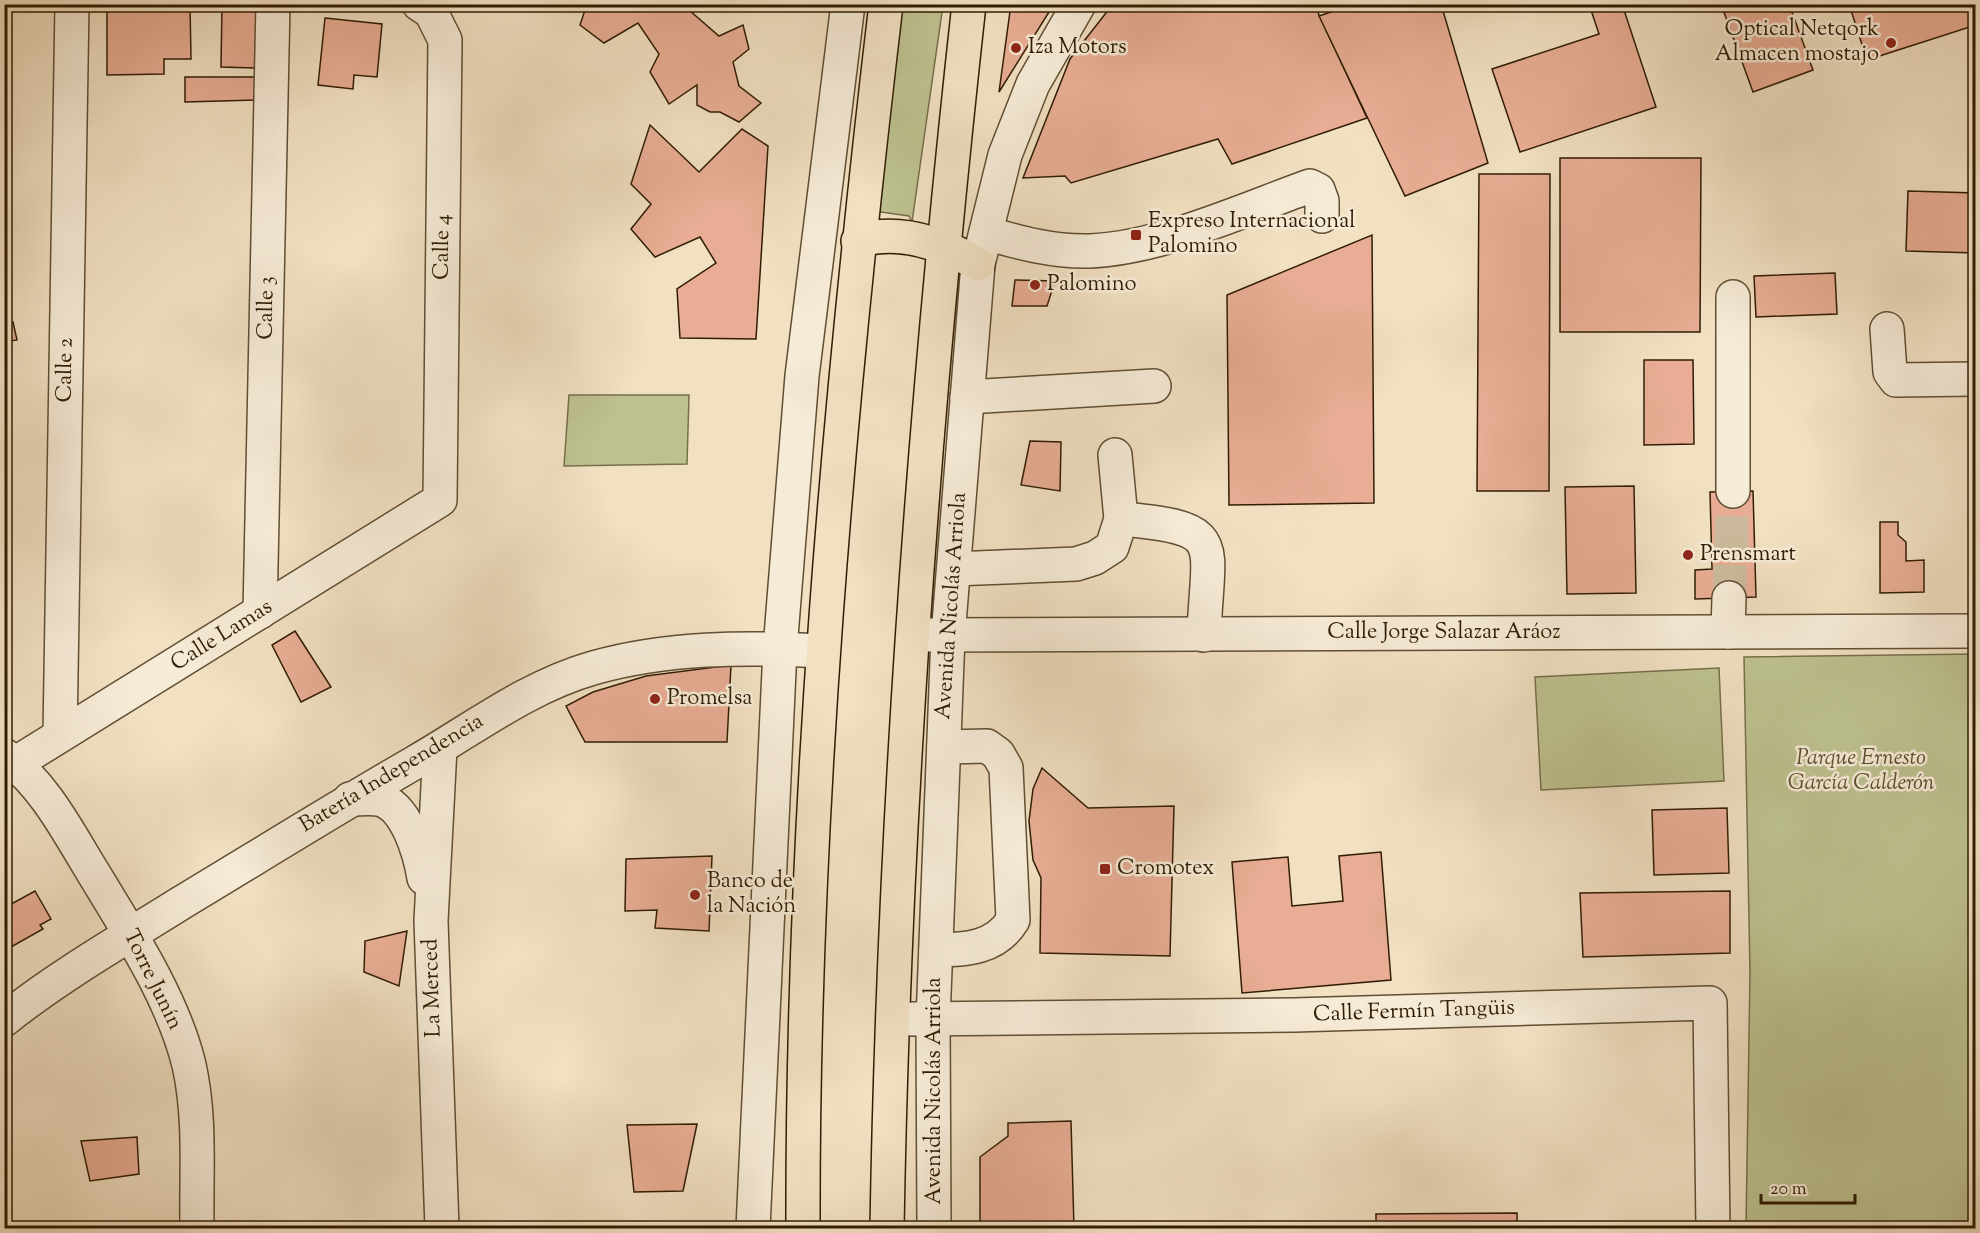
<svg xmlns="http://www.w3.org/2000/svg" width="1980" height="1233" font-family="'Sorts Mill Goudy',serif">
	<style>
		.green { fill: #bdc190; stroke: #766f4a; stroke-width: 1.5 }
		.building { fill: #e8ad94; stroke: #301d03; stroke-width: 1.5 }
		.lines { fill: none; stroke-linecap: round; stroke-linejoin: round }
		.minor-tunnel { stroke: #cab99c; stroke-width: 33; stroke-dasharray: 33 16; stroke-linecap: butt }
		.minor-casing { stroke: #604e33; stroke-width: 36 }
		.major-casing { stroke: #301d03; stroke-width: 36 }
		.minor { stroke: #f6ebd7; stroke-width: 33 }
		.major { stroke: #f1e0c2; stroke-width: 33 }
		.poi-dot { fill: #8f2418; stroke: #f6ebd7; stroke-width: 2 }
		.labels { text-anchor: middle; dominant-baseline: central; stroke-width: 5; stroke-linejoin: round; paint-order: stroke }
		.poi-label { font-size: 22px; fill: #301d03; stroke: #f6ebd7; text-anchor: start }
		.street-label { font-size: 22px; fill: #301d03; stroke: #f6ebd7 }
		.park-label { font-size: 22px; font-style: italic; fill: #5a4e2d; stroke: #f6ebd7 }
	</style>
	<rect width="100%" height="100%" fill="#f1e0c2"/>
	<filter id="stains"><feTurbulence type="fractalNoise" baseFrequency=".00333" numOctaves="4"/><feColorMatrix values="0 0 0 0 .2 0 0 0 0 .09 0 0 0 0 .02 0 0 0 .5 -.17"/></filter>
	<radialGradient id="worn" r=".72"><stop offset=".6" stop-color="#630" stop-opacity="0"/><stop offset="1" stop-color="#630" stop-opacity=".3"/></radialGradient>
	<g class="green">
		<polygon points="901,5 943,5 912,222 909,216 881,212 869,214"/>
		<polygon points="569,395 689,395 687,464 564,466"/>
		<polygon points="1975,654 1975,1228 1746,1228 1750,973 1744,657"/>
		<polygon points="1719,668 1724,781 1541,790 1535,677"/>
	</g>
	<g class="building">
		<polygon points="107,4 190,4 191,59 164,59 164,74 107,75"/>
		<polygon points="593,4 682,4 719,36 743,25 749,49 733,62 739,86 761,103 739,122 720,112 710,112 697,105 697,85 669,104 650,72 659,54 638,23 604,43 580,25 586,7"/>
		<polygon points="1011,4 1054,4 999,92"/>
		<polygon points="1113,4 1314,4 1367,118 1232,164 1218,139 1071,183 1065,176 1023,178 1070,59"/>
		<polygon points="1355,4 1441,4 1488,163 1405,196 1319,16"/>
		<polygon points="1589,4 1622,4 1656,107 1520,152 1492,69 1599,34"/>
		<polygon points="1721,4 1789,4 1813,70 1753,92"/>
		<polygon points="1849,4 1976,4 1976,25 1867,60"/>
		<polygon points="222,5 258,5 257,68 221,67"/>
		<polygon points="325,18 382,24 377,77 354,75 353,89 318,85"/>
		<polygon points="185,77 259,77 260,100 185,102"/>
		<polygon points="650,125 699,172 742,129 768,146 756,339 680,338 677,289 716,263 700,237 655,257 631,229 651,204 631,184"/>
		<polygon points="1560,158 1701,158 1700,332 1560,332"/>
		<polygon points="1479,174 1550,174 1549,491 1477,491"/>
		<polygon points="1908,191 1976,193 1976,253 1906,251"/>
		<polygon points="1372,235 1374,503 1229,505 1227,295"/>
		<polygon points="1835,273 1837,314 1756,317 1754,276"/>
		<polygon points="1015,280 1055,281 1047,306 1012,306"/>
		<polygon points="4,321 13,322 17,340 4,342"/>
		<polygon points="1644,360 1693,360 1694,444 1644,445"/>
		<polygon points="1030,441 1061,442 1060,491 1021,485"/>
		<polygon points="1634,486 1636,593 1567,594 1565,487"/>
		<polygon points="1753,491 1756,597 1695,599 1695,570 1712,569 1710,492"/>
		<polygon points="1880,522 1898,522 1898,535 1906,542 1906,561 1924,560 1924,592 1880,593"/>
		<polygon points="295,631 331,687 301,702 272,645"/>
		<polygon points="731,665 727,742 585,742 566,706 593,692 646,676"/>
		<polygon points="1042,768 1088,808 1174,806 1170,956 1040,953 1041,878 1033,860 1029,821 1033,789"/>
		<polygon points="1727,808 1729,873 1654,875 1652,810"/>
		<polygon points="1381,852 1391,980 1242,993 1232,862 1288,857 1292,906 1343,901 1339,856"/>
		<polygon points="712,856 709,931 655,928 657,910 625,911 626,859"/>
		<polygon points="35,891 51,919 40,925 43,929 11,947 6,940 4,941 4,908"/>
		<polygon points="1730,891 1730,953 1583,957 1580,893"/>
		<polygon points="407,931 399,986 364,972 365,941"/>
		<polygon points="1071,1121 1074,1228 980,1228 980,1157 1008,1136 1008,1123"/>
		<polygon points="697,1124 683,1191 634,1192 627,1125"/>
		<polygon points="137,1137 139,1174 90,1181 81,1141"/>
		<polygon points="1517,1213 1517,1228 1376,1228 1376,1214"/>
	</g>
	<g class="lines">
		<polyline class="minor-tunnel" points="1729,598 1733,491"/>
		<defs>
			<g id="minor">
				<path d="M986 233C1020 243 1054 252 1090 251 1161 248 1243 210 1310 186L1318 190 1322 201V216"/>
				<polyline points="1887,329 1890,372 1896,380 1976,379"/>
				<polyline points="967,397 1154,386"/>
				<polyline points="1733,491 1733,297"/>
				<path d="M1121 519C1229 528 1207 541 1204 635"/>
				<polyline points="954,569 1076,564 1095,558 1112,547 1121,519 1115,455"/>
				<polyline points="260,612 273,4"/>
				<polyline points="1728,632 1729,598"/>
				<polyline points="927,635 1976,631"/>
				<polyline points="60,735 72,4"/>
				<polyline points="440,748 431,921 442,1228"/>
				<path d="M4 755C45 785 68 832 94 874 129 932 173 999 189 1065 201 1118 196 1175 197 1228"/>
				<polyline points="16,763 440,500 445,40 431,12 419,4"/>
				<path d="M350 799C359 799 370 798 379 799 407 806 420 854 424 878"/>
				<path d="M936 950C966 950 996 948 1013 920L1006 768 998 754 987 746 944 747"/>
				<polyline points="912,1019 1294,1015 1710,1003 1713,1228"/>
				<path d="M4 1020C59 976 122 940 181 903 259 856 336 808 414 763 473 729 527 687 593 668 667 647 746 647 822 651"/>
				<polyline points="753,1228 780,649 802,376 848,4"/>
				<polyline points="934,1228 933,1020 948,636 978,264 1005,155 1033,84 1079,4"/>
			</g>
			<g id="major">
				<path d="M858 241C899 228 941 243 978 264"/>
				<path d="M803 1228C802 819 838 411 886 4"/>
				<path d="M887 1228C894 819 924 411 969 4"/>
			</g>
		</defs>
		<use href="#minor" class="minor-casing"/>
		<use href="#major" class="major-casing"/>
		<use href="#minor" class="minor"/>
		<use href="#major" class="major"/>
	</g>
	<g class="poi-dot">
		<circle cx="1891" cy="43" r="6"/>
		<circle cx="1016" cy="48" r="6"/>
		<rect x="1130" y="229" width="12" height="12" rx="3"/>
		<circle cx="1035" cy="285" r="6"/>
		<circle cx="1688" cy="555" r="6"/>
		<circle cx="655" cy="699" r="6"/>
		<rect x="1099" y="863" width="12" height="12" rx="3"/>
		<circle cx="695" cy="895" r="6"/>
	</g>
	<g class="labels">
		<g class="poi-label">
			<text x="1879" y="30" text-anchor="end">Optical Netqork<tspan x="1879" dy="25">Almacen mostajo</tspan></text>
			<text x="1028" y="48">Iza Motors</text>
			<text x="1148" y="222">Expreso Internacional<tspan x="1148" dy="25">Palomino</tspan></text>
			<text x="1047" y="285">Palomino</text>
			<text x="1700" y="555">Prensmart</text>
			<text x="667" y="699">Promelsa</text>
			<text x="1117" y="869">Cromotex</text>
			<text x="707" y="882">Banco de<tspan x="707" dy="25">la Nación</tspan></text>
		</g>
		<g class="street-label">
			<text transform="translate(443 247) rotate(-89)">Calle 4</text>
			<text transform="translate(267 308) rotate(-89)">Calle 3</text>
			<text transform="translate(66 370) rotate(-89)">Calle 2</text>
			<text transform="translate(952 606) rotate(-86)">Avenida Nicolás Arriola</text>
			<text x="1444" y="633">Calle Jorge Salazar Aráoz</text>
			<text transform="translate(222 636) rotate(-32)">Calle Lamas</text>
			<text transform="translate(392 774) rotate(-31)">Batería Independencia</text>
			<text transform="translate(152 980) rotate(64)">Torre Junín</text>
			<text transform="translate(433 988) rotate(-92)">La Merced</text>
			<text transform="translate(1414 1012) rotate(-2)">Calle Fermín Tangüis</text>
			<text transform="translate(935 1091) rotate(-90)">Avenida Nicolás Arriola</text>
		</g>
		<g class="park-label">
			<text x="1861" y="759">Parque Ernesto<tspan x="1861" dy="25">García Calderón</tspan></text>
		</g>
	</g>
	<rect width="1980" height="1233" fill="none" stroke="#f1e0c2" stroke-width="24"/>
	<rect x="6" y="6" width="1968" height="1221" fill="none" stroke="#301d03" stroke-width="3"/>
	<rect x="12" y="12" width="1956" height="1209" fill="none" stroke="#301d03" stroke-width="1.5"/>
	<path d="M1761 1194v9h94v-9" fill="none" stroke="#301d03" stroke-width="3"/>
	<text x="1770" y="1194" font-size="18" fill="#301d03" stroke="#f6ebd7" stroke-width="4.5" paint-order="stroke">20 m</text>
	<rect width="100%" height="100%" filter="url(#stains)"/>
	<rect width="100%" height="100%" fill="url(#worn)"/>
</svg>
